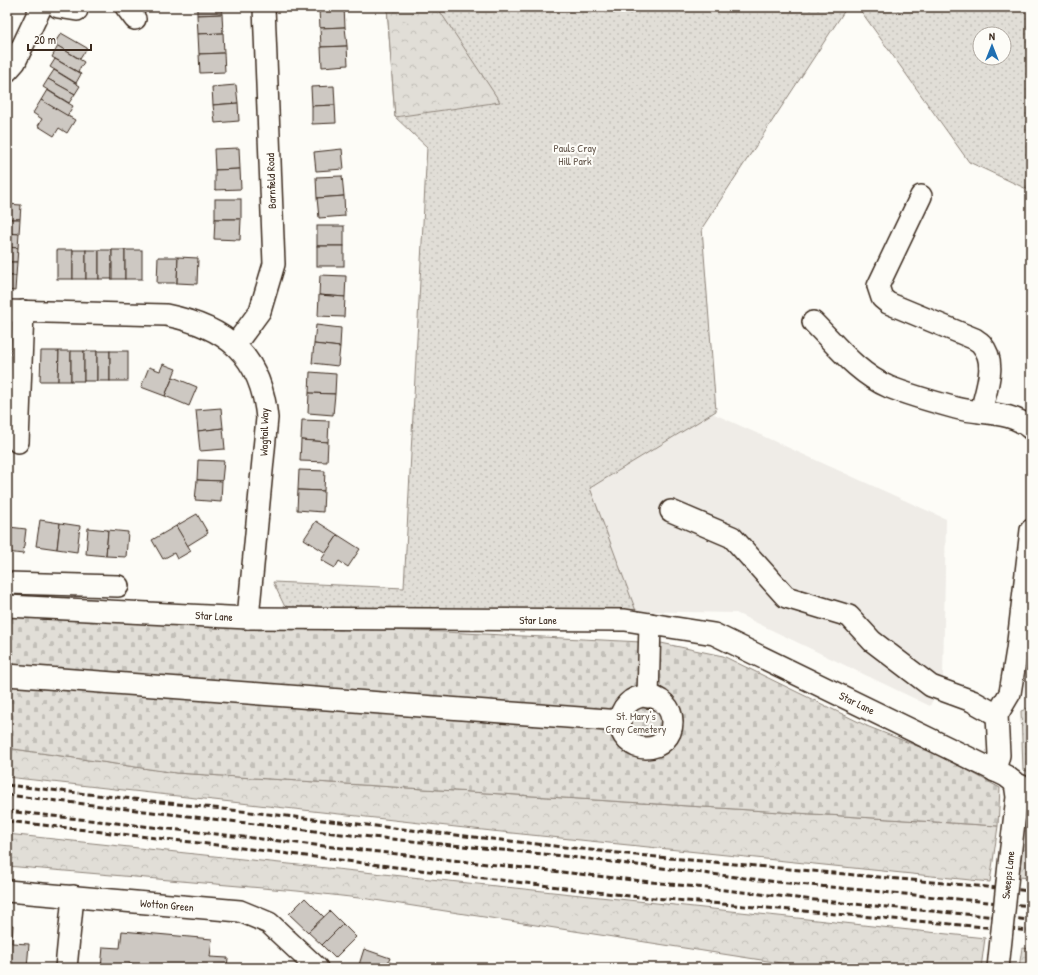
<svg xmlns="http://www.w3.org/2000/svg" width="1038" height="975" font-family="'Patrick Hand',sans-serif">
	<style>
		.built { fill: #efece7 }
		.grass { fill: url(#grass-dots); stroke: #8e847a; fill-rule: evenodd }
		.forest { fill: url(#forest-crowns); stroke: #8e847a }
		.cemetery { fill: url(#cemetery-stones); stroke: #8e847a }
		.building { fill: #cdc8c2; stroke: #3b2a1e }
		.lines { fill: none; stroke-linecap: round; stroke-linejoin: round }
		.minor-casing { stroke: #3b2a1e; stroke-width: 24 }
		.minor { stroke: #fdfcf7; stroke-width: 21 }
		.rail { stroke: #3b2a1e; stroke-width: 3; stroke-dasharray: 6 3; stroke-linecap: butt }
		.minor-bridge-casing { stroke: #3b2a1e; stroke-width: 24; stroke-linecap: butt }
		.minor-bridge { stroke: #fdfcf7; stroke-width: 21 }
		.labels { text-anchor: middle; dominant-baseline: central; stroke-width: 4; stroke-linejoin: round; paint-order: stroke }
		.park-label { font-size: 11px; fill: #64574c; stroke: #fdfcf7 }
		.street-label { font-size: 11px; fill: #3b2a1e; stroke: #fdfcf7 }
	</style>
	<defs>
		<pattern id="grass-dots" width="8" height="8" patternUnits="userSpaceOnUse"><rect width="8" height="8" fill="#e1ded7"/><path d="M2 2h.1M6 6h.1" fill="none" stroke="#c2bfb8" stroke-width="1.8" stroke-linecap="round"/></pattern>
		<pattern id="forest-crowns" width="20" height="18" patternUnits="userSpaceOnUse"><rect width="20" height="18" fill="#e1ded7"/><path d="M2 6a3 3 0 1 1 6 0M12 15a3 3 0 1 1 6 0" fill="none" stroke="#c2bfb8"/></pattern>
		<pattern id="cemetery-stones" width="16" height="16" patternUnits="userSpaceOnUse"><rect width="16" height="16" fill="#e1ded7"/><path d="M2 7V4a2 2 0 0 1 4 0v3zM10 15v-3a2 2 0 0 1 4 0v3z" fill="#c2bfb8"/></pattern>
	</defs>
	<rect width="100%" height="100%" fill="#fdfcf7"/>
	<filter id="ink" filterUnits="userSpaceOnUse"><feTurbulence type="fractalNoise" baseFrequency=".025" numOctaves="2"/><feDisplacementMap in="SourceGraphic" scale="8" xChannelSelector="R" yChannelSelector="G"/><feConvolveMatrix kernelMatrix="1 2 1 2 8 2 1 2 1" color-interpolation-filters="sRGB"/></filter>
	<g filter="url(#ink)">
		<polygon class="built" points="712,413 946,519 943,677 930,706 736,613 636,611 590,488"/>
		<g class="grass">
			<polygon points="387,7 847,7 702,228 716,411 590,488 636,611 285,607 273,582 404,588 427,147 395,117"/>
			<path d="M858 7H1031V191L969 162ZM980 34H1004V58H980Z"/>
			<polygon points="1031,707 1031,772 1023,770 1021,711"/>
		</g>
		<g class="forest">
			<polygon points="387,7 437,7 500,102 395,117"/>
			<polygon points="7,748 176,773 998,826 990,882 492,831 7,777"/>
			<polygon points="1022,811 1031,813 1031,878 1018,877"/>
			<polygon points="7,834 985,938 981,968 813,968 368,899 297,891 7,866"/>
			<polygon points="1022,948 1031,949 1031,968 1019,968"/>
		</g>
		<polygon class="cemetery" points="7,612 234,625 444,632 661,643 723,656 869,727 940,755 1000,788 998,826 176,773 7,748"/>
		<g class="building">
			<polygon points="197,7 222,7 222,14 197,15"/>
			<polygon points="319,7 344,7 319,9"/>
			<polygon points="344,7 345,27 320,28 319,9"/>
			<polygon points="222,14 223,33 198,34 197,15"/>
			<polygon points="345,27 347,46 321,47 320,28"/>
			<polygon points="61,33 87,48 80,59 54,44"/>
			<polygon points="223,33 224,53 199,54 198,34"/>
			<polygon points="58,46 84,62 78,72 52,57"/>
			<polygon points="347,46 348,65 322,67 321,47"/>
			<polygon points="224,53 225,72 200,73 199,54"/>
			<polygon points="55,59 81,74 76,83 50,67"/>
			<polygon points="54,70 80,86 75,94 48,79"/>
			<polygon points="48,79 75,94 69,103 43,87"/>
			<polygon points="236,85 238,103 213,105 212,87"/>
			<polygon points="334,86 335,105 312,106 311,87"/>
			<polygon points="47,90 73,106 67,116 41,100"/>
			<polygon points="41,100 75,120 67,133 59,128 54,136 38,126 42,119 33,113"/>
			<polygon points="238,103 239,121 215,123 213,105"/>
			<polygon points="335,105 336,123 312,124 312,106"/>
			<polygon points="239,148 240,169 215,170 214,149"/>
			<polygon points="342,149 344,169 316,171 314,152"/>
			<polygon points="240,169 241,189 215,190 215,170"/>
			<polygon points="342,176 344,196 317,198 316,177"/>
			<polygon points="344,196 345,216 319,218 317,198"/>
			<rect x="215" y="199" width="26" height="20"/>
			<polygon points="7,204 21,205 20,219 7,219"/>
			<polygon points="7,219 20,219 19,234 7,233"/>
			<polygon points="215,219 241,219 240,240 214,239"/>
			<rect x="317" y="226" width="27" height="20"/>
			<polygon points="7,233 19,234 18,248 7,247"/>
			<rect x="317" y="246" width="27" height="20"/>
			<polygon points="7,247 18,248 17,262 7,262"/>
			<rect x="57" y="250" width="16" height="29"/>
			<rect x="73" y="250" width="13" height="29"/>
			<rect x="86" y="250" width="13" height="29"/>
			<rect x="99" y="250" width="13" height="29"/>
			<rect x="112" y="250" width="13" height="29"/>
			<rect x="125" y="250" width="17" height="29"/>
			<polygon points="158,257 178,257 177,283 157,283"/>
			<polygon points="178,257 198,258 197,284 177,283"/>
			<polygon points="7,262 17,262 16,276 7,276"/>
			<polygon points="320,275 346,276 345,297 319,295"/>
			<polygon points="7,276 16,276 15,291 7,290"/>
			<polygon points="319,295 345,297 344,317 318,316"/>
			<polygon points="316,325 341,328 340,347 314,344"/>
			<polygon points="314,344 340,347 338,366 312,363"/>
			<polygon points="41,351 59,351 58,381 40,381"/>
			<polygon points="59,351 71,351 71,381 58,381"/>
			<rect x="71" y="351" width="13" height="30"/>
			<rect x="84" y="351" width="13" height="30"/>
			<rect x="97" y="351" width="13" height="30"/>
			<rect x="110" y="351" width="18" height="30"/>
			<polygon points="163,364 176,369 165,396 141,387 149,367 160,371"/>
			<polygon points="310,372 336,374 335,394 309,393"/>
			<polygon points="173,377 197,387 189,406 165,396"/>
			<polygon points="309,393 335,394 333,415 308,413"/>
			<polygon points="221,408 223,428 198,431 196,410"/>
			<polygon points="302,420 329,421 328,442 301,440"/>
			<polygon points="223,428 225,449 200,451 198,431"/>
			<polygon points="301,440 328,442 327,462 300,461"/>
			<polygon points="198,460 224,461 222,481 197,480"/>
			<polygon points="299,470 325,471 324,491 298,490"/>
			<polygon points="197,480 222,481 221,502 195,500"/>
			<polygon points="298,490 324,491 323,512 297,510"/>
			<polygon points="197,514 208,533 187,546 176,526"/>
			<polygon points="7,517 10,518 7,545"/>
			<polygon points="40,520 60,523 57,549 36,546"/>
			<polygon points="316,521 338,535 326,553 304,539"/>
			<polygon points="60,523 80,526 77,552 57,549"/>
			<polygon points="176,526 191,551 177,559 174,553 163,559 152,540"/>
			<polygon points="9,527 26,529 23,554 7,552"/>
			<polygon points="88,528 108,530 106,556 86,554"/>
			<polygon points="108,530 128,532 126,557 106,556"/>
			<polygon points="338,535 360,549 348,567 339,561 335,568 321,560"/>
			<polygon points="305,898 324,917 308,932 289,914"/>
			<polygon points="330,911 343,924 322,945 308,932"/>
			<polygon points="343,924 356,937 335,958 322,945"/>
			<polygon points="7,925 13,925 12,943 29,944 27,968 7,966"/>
			<polygon points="122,931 212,939 210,957 228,958 227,968 172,968 129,964 128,968 101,968 103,947 120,948"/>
			<polygon points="364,949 390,958 386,968 358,968"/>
			<polygon points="388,962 406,968 386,968"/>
		</g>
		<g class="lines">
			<defs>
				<g id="minor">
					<polyline points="58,7 77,10"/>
					<polyline points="126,7 135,19"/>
					<polyline points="7,71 15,62 41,7"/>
					<path d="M921 196 878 286 882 298 888 303 975 339C977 341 981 342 982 345 998 363 985 392 981 412"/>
					<path d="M7 311 166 315C226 327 261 355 267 418L248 618"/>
					<path d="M813 322C836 345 858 374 889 387 909 395 934 402 956 408 981 415 1011 410 1031 429"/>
					<polyline points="235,345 260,311 274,264 264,7"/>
					<polyline points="18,442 23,311"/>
					<polyline points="671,511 732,537 786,597 849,616 872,641 931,686 972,701 997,715"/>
					<polyline points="7,583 118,586"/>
					<polyline points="7,606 248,618 625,620 714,634 1006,776 1015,783 1031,790"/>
					<polyline points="7,675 621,721"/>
					<circle cx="646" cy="722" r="26"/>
					<polyline points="648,697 650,624"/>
					<polyline points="995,771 999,755 997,715 1010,693 1017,650 1031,530"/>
					<polyline points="1009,864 1017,797 1015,783"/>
					<polyline points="7,891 240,911 269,923 317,968"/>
					<polyline points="66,968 73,896"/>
				</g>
			</defs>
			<use href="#minor" class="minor-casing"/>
			<use href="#minor" class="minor"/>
			<g class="rail">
				<polyline points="7,785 636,855 1031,891"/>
				<polyline points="7,795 341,834 563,856 777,882 1031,906"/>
				<polyline points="7,811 842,903 1031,920"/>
				<polyline points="7,821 226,846 630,896 1031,931"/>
			</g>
			<defs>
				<polyline id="minor-bridge" points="998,968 1009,864"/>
			</defs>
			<use href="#minor-bridge" class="minor-bridge-casing"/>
			<use href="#minor-bridge" class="minor-bridge"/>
		</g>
	</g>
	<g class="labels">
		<g class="park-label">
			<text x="575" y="148">Pauls Cray<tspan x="575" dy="13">Hill Park</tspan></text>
			<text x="636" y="716">St. Mary's<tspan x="636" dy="13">Cray Cemetery</tspan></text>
		</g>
		<g class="street-label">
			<text transform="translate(271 181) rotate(-92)">Barnfield Road</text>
			<text transform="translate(264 432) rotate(-89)">Wagtail Way</text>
			<text transform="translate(214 616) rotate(3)">Star Lane</text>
			<text x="538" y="620">Star Lane</text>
			<text transform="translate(857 703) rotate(26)">Star Lane</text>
			<text transform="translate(1008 875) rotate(-84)">Sweeps Lane</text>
			<text transform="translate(167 905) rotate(5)">Wotton Green</text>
		</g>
	</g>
	<rect width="1038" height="975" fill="none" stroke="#fdfcf7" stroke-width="24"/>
	<rect x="12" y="12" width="1014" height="951" fill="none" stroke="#3b2a1e" stroke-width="1.5" filter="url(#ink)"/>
	<g transform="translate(992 46)"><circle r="19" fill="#fdfcf7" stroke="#afa8a0"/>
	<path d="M0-3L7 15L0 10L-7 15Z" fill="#1f6fb2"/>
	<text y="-6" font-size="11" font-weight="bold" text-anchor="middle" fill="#3b2a1e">N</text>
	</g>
	<path d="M28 44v6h63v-6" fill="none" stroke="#3b2a1e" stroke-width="2"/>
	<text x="34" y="44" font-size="12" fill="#3b2a1e" stroke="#fdfcf7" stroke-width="3" paint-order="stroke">20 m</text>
</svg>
